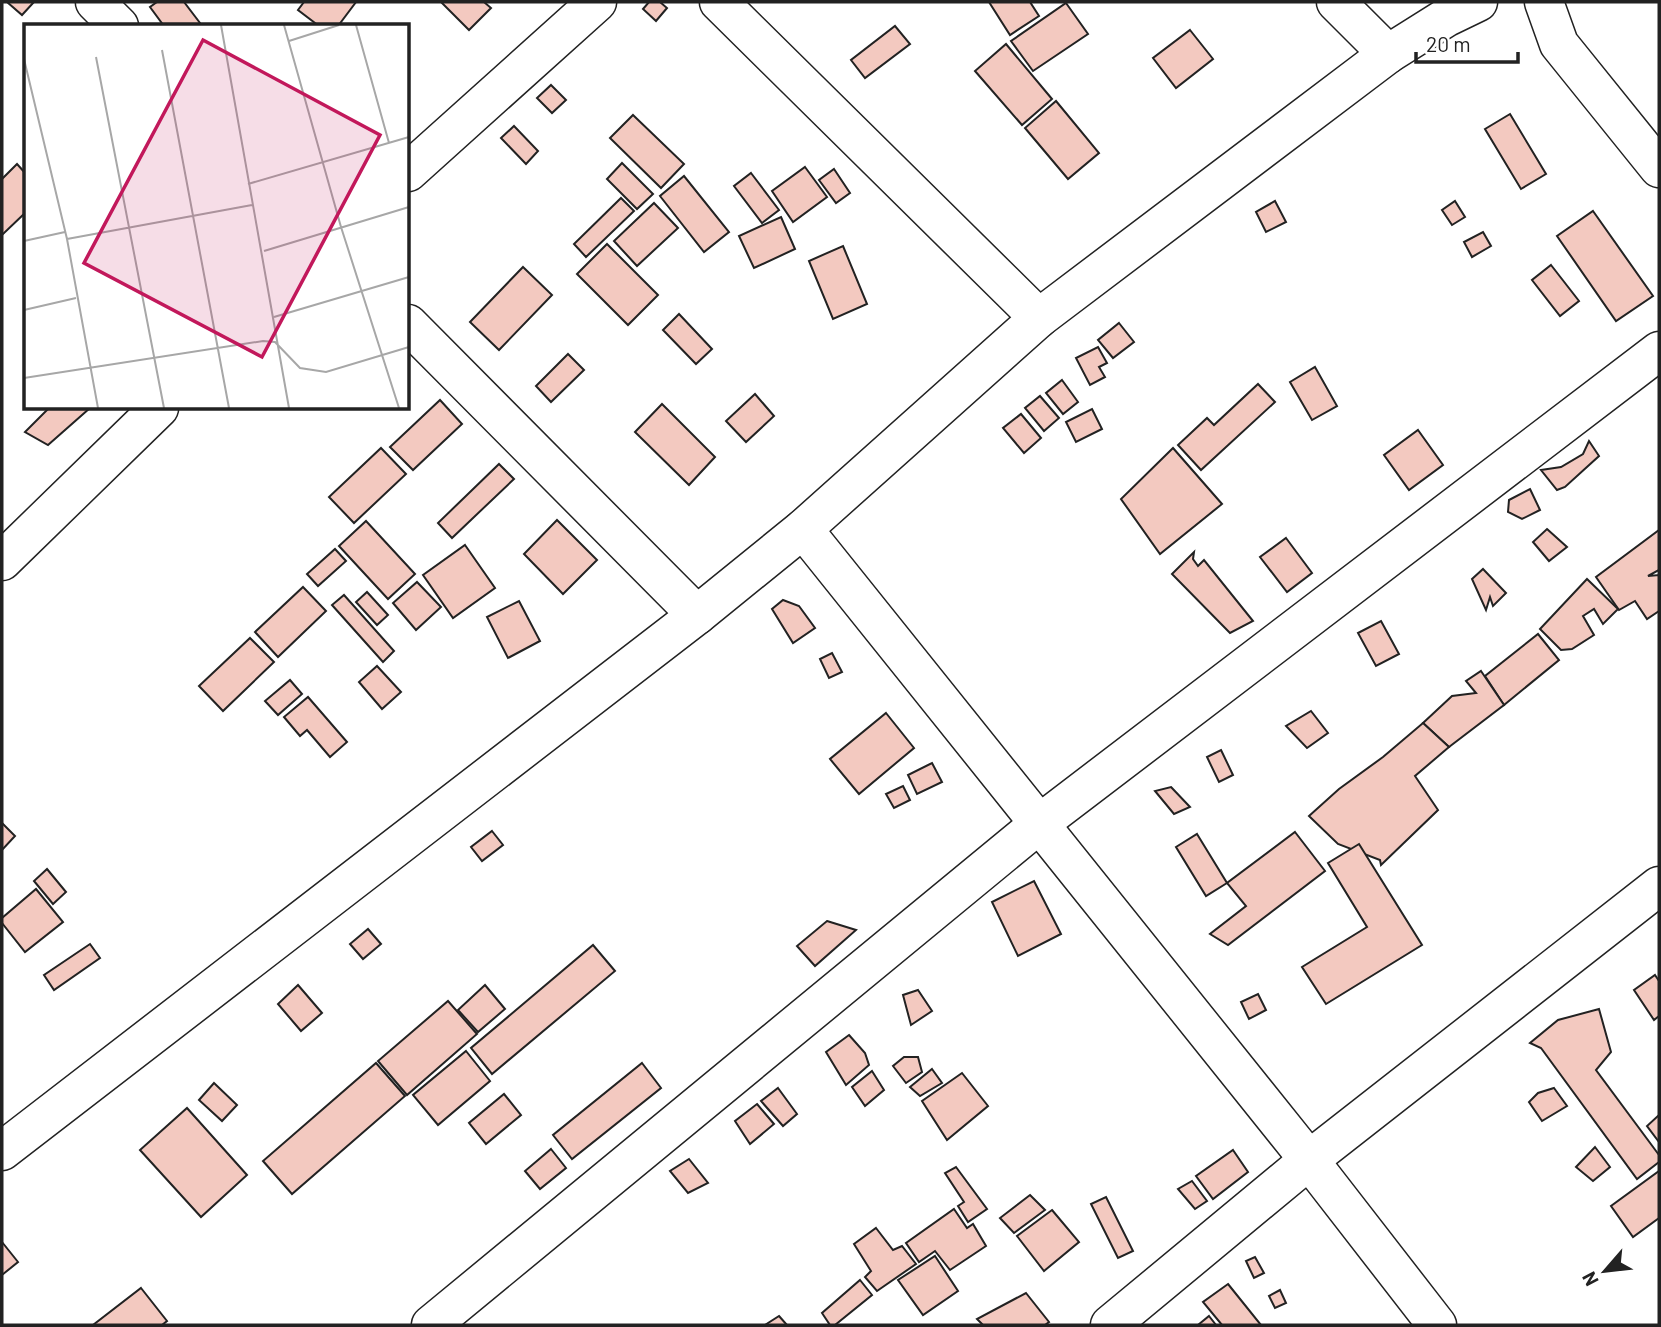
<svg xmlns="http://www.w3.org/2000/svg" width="1661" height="1327" font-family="Barlow,sans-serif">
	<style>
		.building { fill: #f3c9c0; stroke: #222; stroke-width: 2 }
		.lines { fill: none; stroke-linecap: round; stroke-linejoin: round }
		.minor-casing { stroke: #222; stroke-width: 41 }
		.minor { stroke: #fff; stroke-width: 38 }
		.inset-road { fill: none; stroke: #a7a7a7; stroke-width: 2 }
		.view { fill: #c2185b; fill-opacity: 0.15; stroke: #c2185b; stroke-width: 3.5 }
		.inset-edge { fill: none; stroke: #222; stroke-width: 3.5 }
	</style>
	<rect width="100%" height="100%" fill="#fff"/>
	<g class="building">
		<polygon points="7,2 34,2 22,15"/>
		<polygon points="157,2 184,2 200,23 196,26 164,26 150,7"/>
		<polygon points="304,2 356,2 338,26 319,26 298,10"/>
		<polygon points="441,2 484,2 491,8 469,30"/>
		<polygon points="649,2 660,2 667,8 656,21 643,9"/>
		<polygon points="989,2 1030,2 1039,16 1010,35"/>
		<polygon points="1066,3 1088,34 1033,71 1011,41"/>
		<polygon points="895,26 910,44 865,78 851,60"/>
		<polygon points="1190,30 1213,59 1176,88 1153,58"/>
		<polygon points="1006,44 1052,99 1022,125 975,71"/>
		<polygon points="551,85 566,100 552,113 537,98"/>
		<polygon points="1056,101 1099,153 1068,179 1025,128"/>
		<polygon points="1510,114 1546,174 1521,189 1485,129"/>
		<polygon points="633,115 684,164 661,188 610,138"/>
		<polygon points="514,126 538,151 526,164 501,138"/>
		<polygon points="622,163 653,194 637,209 607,179"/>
		<polygon points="17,164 26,174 26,212 2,235 2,179"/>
		<polygon points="805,167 827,197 793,222 772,191"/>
		<polygon points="834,169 850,193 836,203 819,180"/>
		<polygon points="751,173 779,210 762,223 734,186"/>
		<polygon points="684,176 729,232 704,252 660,196"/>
		<polygon points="621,198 634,211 586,257 574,244"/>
		<polygon points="1275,201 1286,222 1266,232 1256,212"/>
		<polygon points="1455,201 1465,217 1452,225 1442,210"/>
		<polygon points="654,203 678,228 637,266 614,241"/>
		<polygon points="1593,211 1653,296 1616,321 1557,236"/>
		<polygon points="781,217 795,249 754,268 739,236"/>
		<polygon points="1483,232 1491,246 1472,257 1464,242"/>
		<polygon points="607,244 658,295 628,325 577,274"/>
		<polygon points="843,246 867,304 833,319 809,261"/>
		<polygon points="1551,265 1579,301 1560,316 1532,280"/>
		<polygon points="523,267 552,295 499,350 470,322"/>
		<polygon points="679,314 712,349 696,364 663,330"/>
		<polygon points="1119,323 1134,342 1113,358 1098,340"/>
		<polygon points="1098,347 1107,363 1099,367 1105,377 1090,385 1076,358"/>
		<polygon points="568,354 584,370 551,402 536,386"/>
		<polygon points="1315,367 1337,406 1312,420 1290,382"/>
		<polygon points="1062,380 1078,402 1063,414 1046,393"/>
		<polygon points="1258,384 1275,402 1201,470 1178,445 1207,418 1214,425"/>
		<polygon points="755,394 774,416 746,442 726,421"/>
		<polygon points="1040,396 1059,418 1044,431 1025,408"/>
		<polygon points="440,400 462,424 413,470 390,447"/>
		<polygon points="662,404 715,457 689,485 635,432"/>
		<polygon points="49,408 90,408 48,445 25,432"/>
		<polygon points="1092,409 1102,429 1076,442 1066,422"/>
		<polygon points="1021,414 1041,438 1024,453 1003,428"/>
		<polygon points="1418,430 1443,465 1409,490 1384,455"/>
		<polygon points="1589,441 1599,456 1565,487 1557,490 1541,470 1561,467 1583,454"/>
		<polygon points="381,448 406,474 354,523 329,497"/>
		<polygon points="1173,448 1222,504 1160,554 1121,499"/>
		<polygon points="499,464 514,479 452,538 438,523"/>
		<polygon points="1530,489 1540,510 1522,519 1508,512 1509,500"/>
		<polygon points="557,520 597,560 563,594 524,554"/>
		<polygon points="366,521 415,574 388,599 339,546"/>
		<polygon points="1547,529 1567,547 1549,561 1533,542"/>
		<polygon points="1659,530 1659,570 1648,576 1659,575 1659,611 1647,619 1635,601 1619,610 1596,577"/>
		<polygon points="1286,538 1312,573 1287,592 1260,557"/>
		<polygon points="465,545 495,588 453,618 423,575"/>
		<polygon points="335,549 346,561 318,586 307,574"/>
		<polygon points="1194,552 1193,559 1198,566 1204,560 1253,621 1230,633 1172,574"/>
		<polygon points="1483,569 1506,593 1493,606 1490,597 1486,610 1472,579"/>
		<polygon points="1587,579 1618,609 1603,624 1594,609 1583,616 1594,635 1572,649 1561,650 1540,629"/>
		<polygon points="417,582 441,607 416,630 393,603"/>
		<polygon points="303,587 326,611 278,657 255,632"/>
		<polygon points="367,592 388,615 377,625 356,602"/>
		<polygon points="344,595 394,651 383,662 332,605"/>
		<polygon points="783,600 799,606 815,628 793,643 772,609"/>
		<polygon points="519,601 540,641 508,658 487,617"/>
		<polygon points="1381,621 1399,654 1376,666 1358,633"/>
		<polygon points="1538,634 1559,660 1504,705 1485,676"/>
		<polygon points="250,638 274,662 223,711 199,686"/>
		<polygon points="832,653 842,672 829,678 820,659"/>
		<polygon points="377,666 401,692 382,709 359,682"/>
		<polygon points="1481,671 1504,705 1449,747 1423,723 1452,696 1476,693 1466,681"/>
		<polygon points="290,680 302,694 278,715 265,701"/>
		<polygon points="308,697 347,742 330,757 307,730 300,736 284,717"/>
		<polygon points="1311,711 1328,733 1307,748 1286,726"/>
		<polygon points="886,713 914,748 859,794 830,759"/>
		<polygon points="1423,723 1449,747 1415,776 1438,810 1381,865 1380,860 1338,844 1309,816 1339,789 1383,757"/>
		<polygon points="1221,750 1233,775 1219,782 1207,757"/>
		<polygon points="932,763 942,782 917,794 908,775"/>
		<polygon points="903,786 910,800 894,808 886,794"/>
		<polygon points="1171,787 1190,807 1174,814 1155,791"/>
		<polygon points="2,823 15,836 2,850"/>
		<polygon points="492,831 503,845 482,861 471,847"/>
		<polygon points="1295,832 1325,871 1228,945 1210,934 1246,906 1227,883"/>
		<polygon points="1197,834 1227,883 1206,896 1176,847"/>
		<polygon points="1359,844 1422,945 1326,1004 1302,967 1367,927 1328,863"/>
		<polygon points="47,869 66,892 53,904 34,881"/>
		<polygon points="1034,881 1061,934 1018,956 992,902"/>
		<polygon points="36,889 63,922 25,952 2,923 2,918"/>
		<polygon points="827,921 856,930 815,966 797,946"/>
		<polygon points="368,929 381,944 363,959 350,944"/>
		<polygon points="90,944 100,958 54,990 44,975"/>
		<polygon points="593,945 615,971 492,1074 471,1048"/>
		<polygon points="1655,975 1659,981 1659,1016 1654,1020 1634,990"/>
		<polygon points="298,985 322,1013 301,1031 278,1004"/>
		<polygon points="485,985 505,1009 478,1032 458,1010"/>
		<polygon points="918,990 932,1011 911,1025 903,995"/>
		<polygon points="1258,994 1266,1010 1249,1019 1241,1002"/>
		<polygon points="448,1001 477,1034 407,1095 378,1061"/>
		<polygon points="1599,1009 1611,1052 1596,1070 1659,1155 1659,1162 1637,1179 1541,1048 1530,1043 1558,1020"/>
		<polygon points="849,1035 865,1053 869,1065 846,1085 826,1052"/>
		<polygon points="466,1051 490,1081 438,1125 413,1095"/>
		<polygon points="904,1057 918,1057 922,1072 906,1083 893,1066"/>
		<polygon points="376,1063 405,1096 292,1194 263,1161"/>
		<polygon points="642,1063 661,1088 572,1159 553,1135"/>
		<polygon points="932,1069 942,1083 920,1096 910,1087"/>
		<polygon points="872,1071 884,1090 865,1106 852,1087"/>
		<polygon points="962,1073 988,1106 947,1140 922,1101"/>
		<polygon points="214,1083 237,1105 222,1121 199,1100"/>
		<polygon points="778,1088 797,1114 783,1126 761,1101"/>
		<polygon points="1554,1088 1567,1106 1542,1121 1529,1102 1538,1093"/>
		<polygon points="504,1094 521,1115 486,1144 469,1123"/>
		<polygon points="757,1104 774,1124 750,1144 735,1121"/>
		<polygon points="187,1108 247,1175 201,1217 140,1150"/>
		<polygon points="1659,1115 1659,1142 1647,1126"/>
		<polygon points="1595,1147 1610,1167 1593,1181 1576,1167"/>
		<polygon points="551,1149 566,1168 540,1189 525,1171"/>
		<polygon points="1233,1150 1248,1172 1213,1199 1196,1176"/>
		<polygon points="689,1159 708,1183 688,1193 670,1171"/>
		<polygon points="956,1167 987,1209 968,1222 958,1206 964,1202 945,1173"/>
		<polygon points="1659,1171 1659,1218 1633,1237 1611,1206"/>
		<polygon points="1192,1181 1207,1201 1195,1209 1178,1189"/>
		<polygon points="1030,1195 1045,1210 1014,1233 1000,1218"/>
		<polygon points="1106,1197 1133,1251 1118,1258 1091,1204"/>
		<polygon points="954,1209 967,1228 973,1224 986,1246 950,1270 935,1251 919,1262 906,1243"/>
		<polygon points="1052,1210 1079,1242 1044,1271 1017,1236"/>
		<polygon points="876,1228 893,1250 902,1246 916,1264 877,1291 865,1277 871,1271 854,1244"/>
		<polygon points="2,1242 18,1262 2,1275"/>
		<polygon points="935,1256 958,1291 923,1315 898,1280"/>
		<polygon points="1255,1257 1264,1273 1254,1278 1246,1261"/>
		<polygon points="860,1280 872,1295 835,1325 830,1325 822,1313"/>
		<polygon points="1228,1284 1261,1325 1222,1325 1203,1302"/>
		<polygon points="141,1288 167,1321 162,1325 93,1325"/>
		<polygon points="1280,1290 1286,1303 1275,1308 1269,1296"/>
		<polygon points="1026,1293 1049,1322 1045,1325 983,1325 977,1319"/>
		<polygon points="779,1316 787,1325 765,1325"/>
		<polygon points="1209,1316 1216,1325 1198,1325"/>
	</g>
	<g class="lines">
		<defs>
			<g id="minor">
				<polyline points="95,2 119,26"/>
				<polyline points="719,2 1039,318"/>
				<polyline points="1336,2 1388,54"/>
				<polyline points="1544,2 1559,44 1659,168"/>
				<polyline points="408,172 597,2"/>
				<polyline points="408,324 697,615"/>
				<polyline points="803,529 1309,1160 1437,1325"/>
				<polyline points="2,561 159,408"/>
				<polyline points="2,1151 697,615 803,529 1039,318 1388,54 1447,17 1478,2"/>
				<polyline points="431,1325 1039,824 1659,351"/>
				<polyline points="1110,1325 1309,1160 1659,886"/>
			</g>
		</defs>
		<use href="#minor" class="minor-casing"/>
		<use href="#minor" class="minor"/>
	</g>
	<g transform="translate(24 24)">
		<rect width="385" height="385" fill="#fff"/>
		<path class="inset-road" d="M197 1 265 384M260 1 317 203 375 384M332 1 365 119M265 17 315 1M138 26 205 384M72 33 140 384M0 35 43 215 74 384M224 160 385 113M43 215 228 181M0 217 41 208M240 227 385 183M0 286 52 274M250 293 385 253M0 354 239 317 251 318 276 344 302 348 385 323"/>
		<path class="view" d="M179 16 356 111 238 333 60 239Z"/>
		<rect width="385" height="385" class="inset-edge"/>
	</g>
	<rect width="1661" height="1327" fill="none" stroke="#222222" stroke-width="7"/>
	<g transform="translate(1605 1271) rotate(242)" stroke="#ffffff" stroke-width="5" paint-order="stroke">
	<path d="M0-5L12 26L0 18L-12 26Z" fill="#222222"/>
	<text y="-10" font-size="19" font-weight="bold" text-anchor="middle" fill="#222222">N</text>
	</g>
	<path d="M1416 52v10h102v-10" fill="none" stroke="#222222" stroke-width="3.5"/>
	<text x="1426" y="52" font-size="21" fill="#222222" stroke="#ffffff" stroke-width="5" paint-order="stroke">20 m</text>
</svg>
